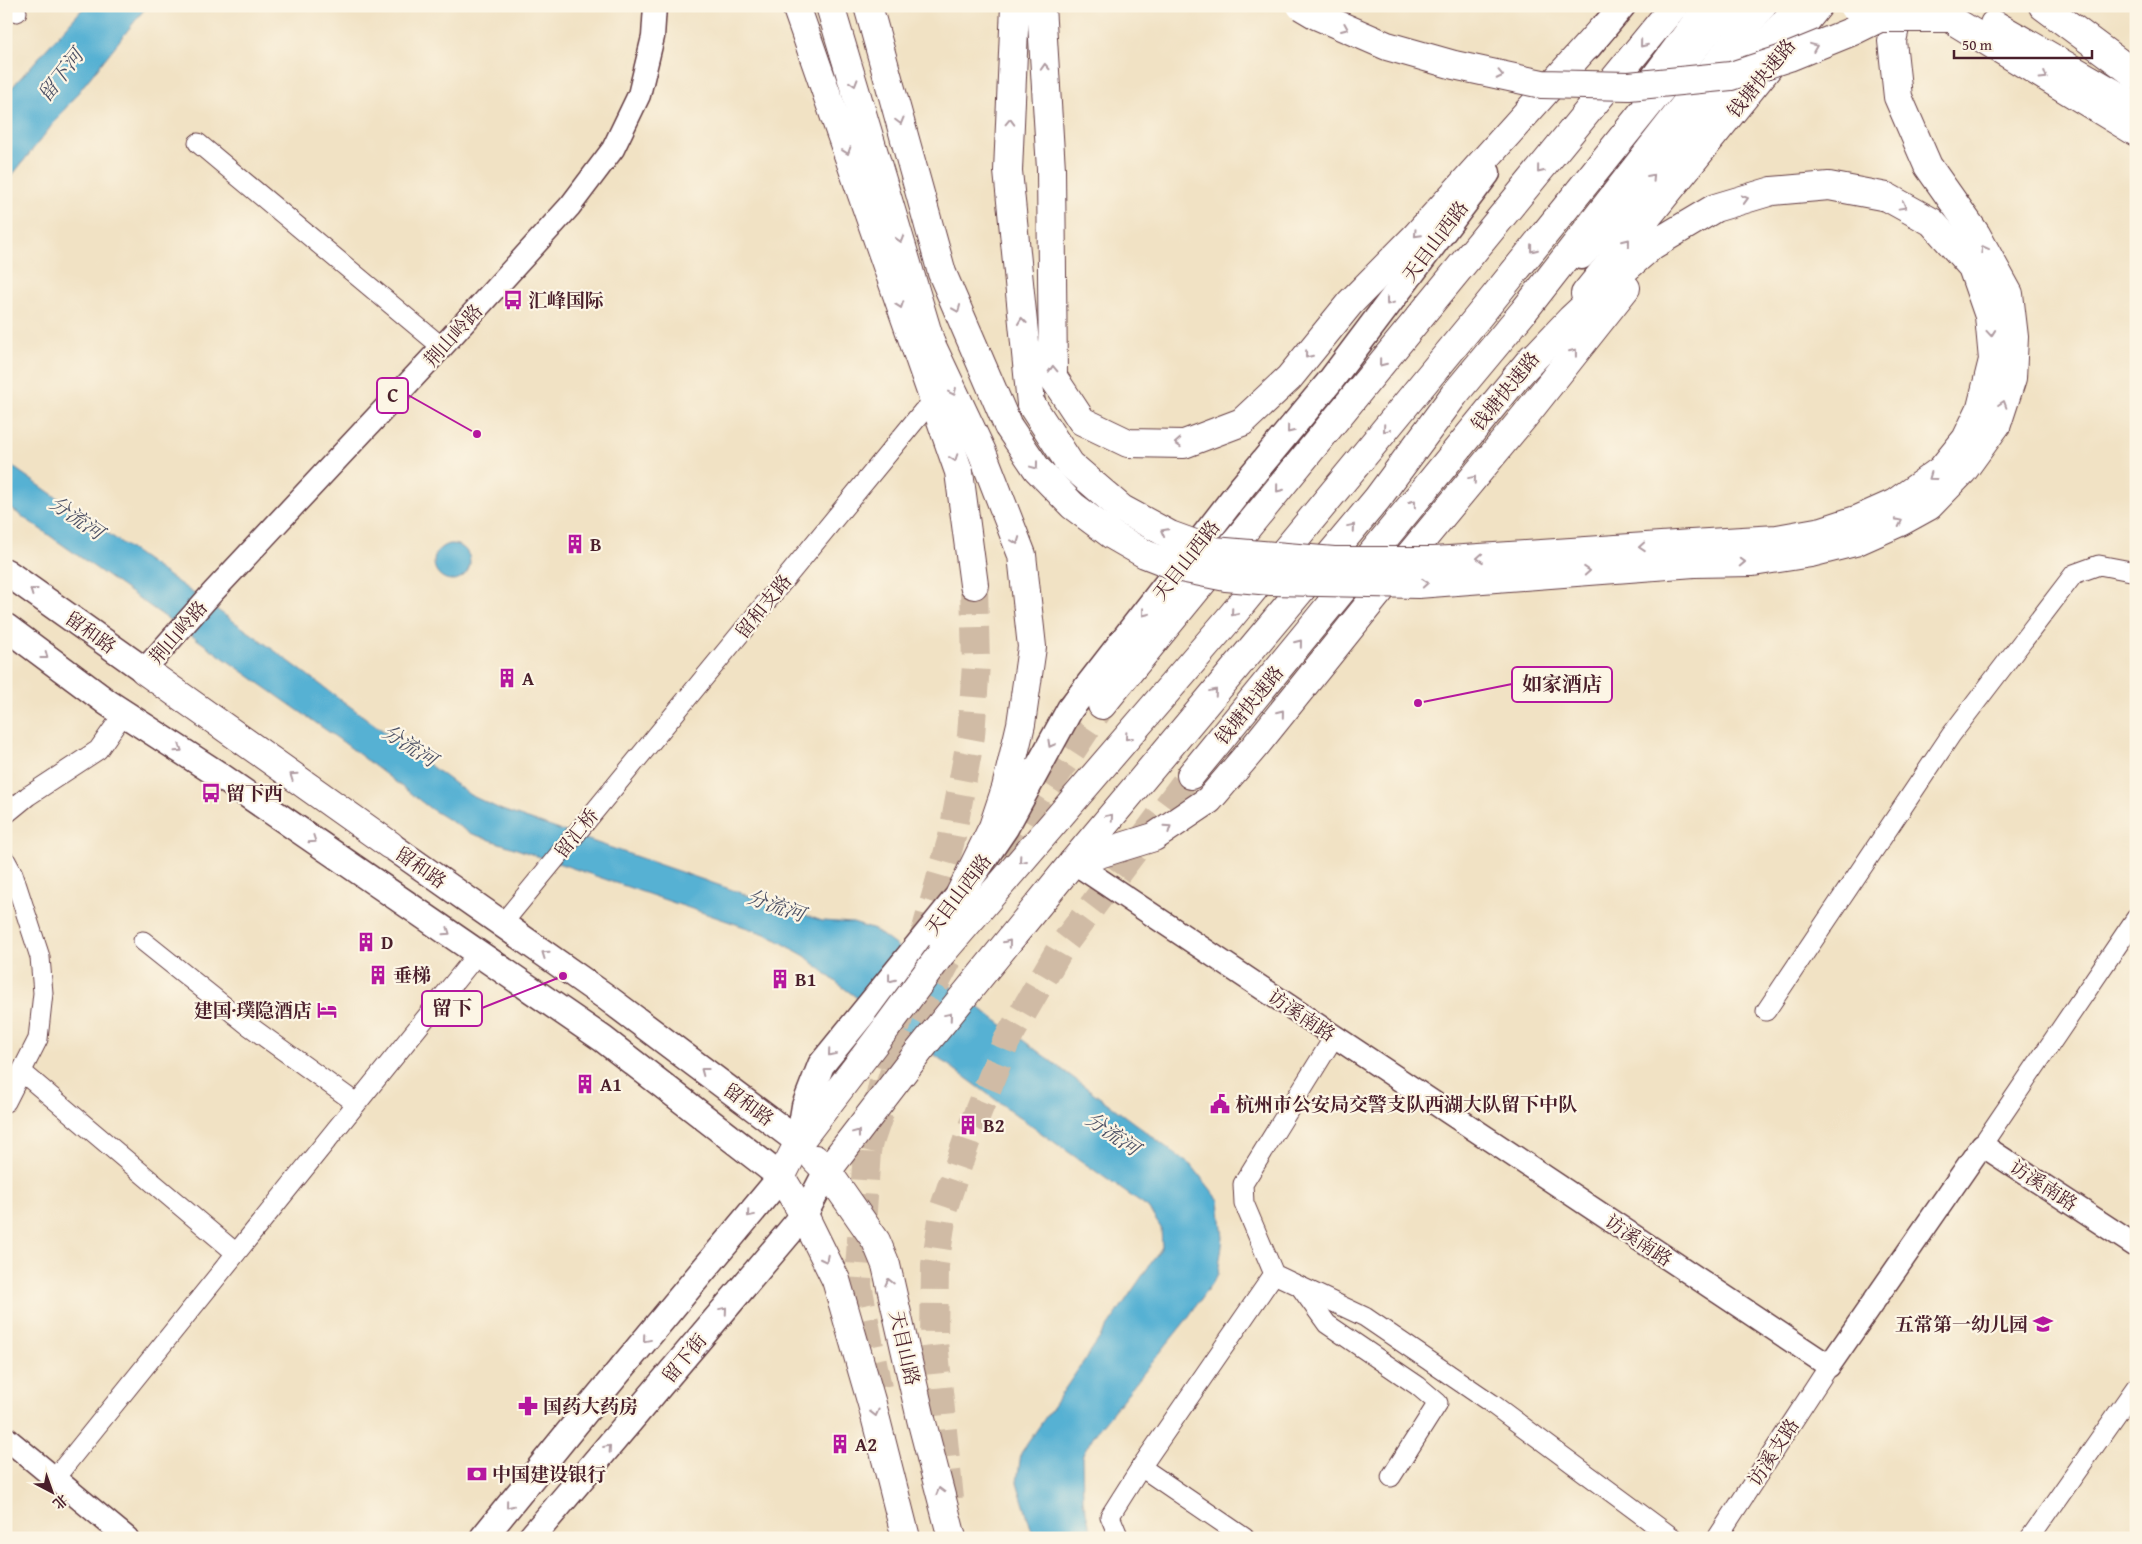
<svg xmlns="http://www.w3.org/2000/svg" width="2142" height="1544" font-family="'Gentium Book Plus','Noto Serif SC',serif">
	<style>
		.water { fill: #56b1d3; stroke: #50687f }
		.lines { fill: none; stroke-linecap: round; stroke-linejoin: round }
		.trunk-tunnel { stroke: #d0bba5; stroke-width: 28; stroke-dasharray: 28 14; stroke-linecap: butt }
		.motorway-tunnel { stroke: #d0bba5; stroke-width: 28; stroke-dasharray: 28 14; stroke-linecap: butt }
		.minor-casing { stroke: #633c42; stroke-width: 21 }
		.tertiary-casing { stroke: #633c42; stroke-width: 25 }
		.secondary-casing { stroke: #633c42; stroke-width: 29 }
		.primary-casing { stroke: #633c42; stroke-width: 30 }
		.trunk-casing { stroke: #633c42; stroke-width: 30 }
		.motorway-casing { stroke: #633c42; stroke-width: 30 }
		.minor { stroke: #fff; stroke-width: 19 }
		.tertiary { stroke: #fff; stroke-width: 22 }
		.secondary { stroke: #fff; stroke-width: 26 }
		.primary { stroke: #fff; stroke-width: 28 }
		.trunk { stroke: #fff; stroke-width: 28 }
		.motorway { stroke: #fff; stroke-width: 28 }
		.primary-bridge-casing { stroke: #633c42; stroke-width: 30; stroke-linecap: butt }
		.motorway-bridge-casing { stroke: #633c42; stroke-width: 30; stroke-linecap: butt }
		.primary-bridge { stroke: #fff; stroke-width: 28 }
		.motorway-bridge { stroke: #fff; stroke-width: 28 }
		.oneway { stroke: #ae9aa0 }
		.labels { text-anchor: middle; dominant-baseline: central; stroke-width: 4.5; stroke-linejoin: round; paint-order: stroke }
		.street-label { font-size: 19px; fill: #4a1f2b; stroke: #fcf5e5 }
		.poi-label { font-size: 19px; font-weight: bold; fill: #4a1f2b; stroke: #fcf5e5; text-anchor: start }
		.water-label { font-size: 20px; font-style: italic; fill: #4e5266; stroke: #fcf5e5 }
		.leader { fill: none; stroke: #b5179e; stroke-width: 2 }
		.callout-dot { fill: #b5179e; stroke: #fcf5e5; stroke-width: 2 }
		.callout { fill: #fcf5e5; stroke: #b5179e; stroke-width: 2 }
		.callout-label { font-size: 20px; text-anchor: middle; font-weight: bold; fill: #4a1f2b }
	</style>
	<rect width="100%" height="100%" fill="#fcf5e5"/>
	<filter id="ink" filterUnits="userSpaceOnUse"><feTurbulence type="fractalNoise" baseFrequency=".02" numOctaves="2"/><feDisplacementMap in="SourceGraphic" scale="10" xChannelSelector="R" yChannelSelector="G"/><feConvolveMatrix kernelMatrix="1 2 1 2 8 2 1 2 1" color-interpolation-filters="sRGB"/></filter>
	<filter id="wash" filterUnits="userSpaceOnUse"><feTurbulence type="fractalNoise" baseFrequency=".0096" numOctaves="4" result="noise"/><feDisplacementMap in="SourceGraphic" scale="20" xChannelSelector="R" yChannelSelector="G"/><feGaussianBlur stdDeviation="1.12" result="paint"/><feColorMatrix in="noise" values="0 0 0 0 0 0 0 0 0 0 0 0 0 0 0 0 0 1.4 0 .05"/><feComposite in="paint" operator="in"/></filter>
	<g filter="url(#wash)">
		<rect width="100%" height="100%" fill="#f1e2c4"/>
		<g class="water">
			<polygon points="85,6 147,6 6,183 6,94"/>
			<polygon points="6,462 256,637 470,795 502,810 822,921 853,923 875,930 1193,1167 1219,1200 1223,1238 1218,1274 1187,1319 1094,1435 1082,1456 1083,1501 1093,1538 1034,1538 1017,1482 1021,1453 1162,1247 1161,1228 1148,1208 1030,1125 837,983 805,956 768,935 470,833 431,809 343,742 6,505"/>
			<circle cx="452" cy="562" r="18"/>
		</g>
	</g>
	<g filter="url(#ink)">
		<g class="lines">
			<g class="trunk-tunnel">
				<polyline points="984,894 1027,819 1102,705"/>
				<polyline points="878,1388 858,1285 867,1151 903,1045 951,954"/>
				<polyline points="950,1499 934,1342 935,1265 944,1207 969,1134 1006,1042 1060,949 1191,775"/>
			</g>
			<g class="motorway-tunnel">
				<polyline points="922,943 952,837 971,736 976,664 974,585"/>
				<polyline points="867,1151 892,1043 902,1008"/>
			</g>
			<defs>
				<g id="minor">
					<polyline points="9,6 17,12"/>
					<polyline points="198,143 442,347"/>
					<polyline points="6,814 28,796 98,750 124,713"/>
					<polyline points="6,861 13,874 40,957 43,993 38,1039 6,1102"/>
					<polyline points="502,924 923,411"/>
					<polyline points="143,941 248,1025 356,1103"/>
					<polyline points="1766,1011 1951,735 2074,574 2099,565 2136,572"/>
					<polyline points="1334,1037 1243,1184 1244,1203 1274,1274 1365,1317 1491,1403 1673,1538"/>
					<polyline points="22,1072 236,1253"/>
					<polyline points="1982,1145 2136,918"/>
					<polyline points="1301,1288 1327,1324 1418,1386 1438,1403 1391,1477"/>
					<polyline points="1141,1467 1245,1538"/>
					<polyline points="55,1478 478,953"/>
					<polyline points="1119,1538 1110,1516 1141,1467 1274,1274"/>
					<polyline points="1717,1538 1829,1366"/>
					<polyline points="2030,1538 2136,1387"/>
				</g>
				<g id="tertiary">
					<polyline points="144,670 213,592 442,347 570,206 613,149 639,95 653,37 655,6"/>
					<polyline points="1073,862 1829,1366 1982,1145 2136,1246"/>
					<polyline points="6,1438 127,1538"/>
				</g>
				<g id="secondary">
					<polyline points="1588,47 1622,6"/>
					<polyline points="1643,92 1707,6"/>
					<polyline points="1581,256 1689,135 1797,6"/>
					<polyline points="6,572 144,670"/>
					<polyline points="6,627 108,703 219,775 603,1039 781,1177 586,1411 483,1538"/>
					<polyline points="390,845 606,997 799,1142 805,1106 821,1065 960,894 1005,828 1070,709 1243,486 1331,380 1487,173"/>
					<polyline points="531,1538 804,1215 827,1171"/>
				</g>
				<g id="primary">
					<polyline points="144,670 390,845"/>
					<polyline points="941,954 1229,619 1478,317 1728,6"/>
					<polyline points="887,1027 799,1142 781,1177 804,1215 836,1280 872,1404 906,1538"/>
					<polyline points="815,1159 827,1171 876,1241 886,1265 921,1419 952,1538"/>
					<polyline points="827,1171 920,1050 1073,862 1377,499 1454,395 1524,311 1762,6"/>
				</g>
				<g id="trunk">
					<polyline points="1585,294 1818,6"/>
					<polyline points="1102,705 1674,6"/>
					<polyline points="1191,775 1532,358"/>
				</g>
				<g id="motorway">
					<polyline points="796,6 959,472 974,585"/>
					<polyline points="830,6 931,344 982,452 1022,555 1032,647 1021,724 1006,788 993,827 960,894"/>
					<polyline points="868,6 942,273 1008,426"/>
					<polyline points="1015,6 1008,171 1031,404"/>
					<polyline points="1041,6 1051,169 1053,377 1082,421 1128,443 1184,444 1242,422 1289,378 1350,303 1415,237 1602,29"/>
					<polyline points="2043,6 2136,75"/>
					<polyline points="1929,7 1949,18 2136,132"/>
					<polyline points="1994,24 2136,106"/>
					<polyline points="1516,377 1571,319 1617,276 1653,245 1715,208 1772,191 1829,186 1887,197 1932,222 1972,267 1989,316 1993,360 1981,408 1966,439 1941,470 1895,503 1859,519 1822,531 1777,539 1691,544"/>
					<polyline points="1694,563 1753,562 1811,553 1855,542 1900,522 1929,506 1963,471 1997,424 2012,378 2014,337 2009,294 1976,234 1928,166 1898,97 1892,41 1900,6"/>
					<polyline points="1073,862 1154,837 1209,800 1256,745 1375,597 1524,417 1626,288"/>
				</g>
			</defs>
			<use href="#minor" class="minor-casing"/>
			<use href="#tertiary" class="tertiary-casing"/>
			<use href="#secondary" class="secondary-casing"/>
			<use href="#primary" class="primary-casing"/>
			<use href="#trunk" class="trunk-casing"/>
			<use href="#motorway" class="motorway-casing"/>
			<use href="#minor" class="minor"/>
			<use href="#tertiary" class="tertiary"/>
			<use href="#secondary" class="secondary"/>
			<use href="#primary" class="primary"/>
			<use href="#trunk" class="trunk"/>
			<use href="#motorway" class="motorway"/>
			<defs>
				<polyline id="primary-bridge" points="887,1027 941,954"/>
				<g id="motorway-bridge">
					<polyline points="1301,6 1318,16 1387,46 1454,65 1542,84 1629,86 1731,76 1789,57 1853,31 1904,6"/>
					<polyline points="1853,6 1874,18 1949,18"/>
					<polyline points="1031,404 1070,464 1122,509 1170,535 1214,551 1334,561 1434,561 1691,544"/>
					<polyline points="1008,426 1037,469 1073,506 1112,535 1145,554 1181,568 1226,577 1271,581 1418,584 1694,563"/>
				</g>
			</defs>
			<use href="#primary-bridge" class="primary-bridge-casing"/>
			<use href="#motorway-bridge" class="motorway-bridge-casing"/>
			<use href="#primary-bridge" class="primary-bridge"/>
			<use href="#motorway-bridge" class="motorway-bridge"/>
		</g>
		<defs><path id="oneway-chevron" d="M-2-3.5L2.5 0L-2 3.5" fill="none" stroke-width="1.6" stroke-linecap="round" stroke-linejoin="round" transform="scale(1.25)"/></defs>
		<g class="oneway">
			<use href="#oneway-chevron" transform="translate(1345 28) rotate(23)"/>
			<use href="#oneway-chevron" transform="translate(1643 44) rotate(129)"/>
			<use href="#oneway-chevron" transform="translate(1814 47) rotate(-22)"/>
			<use href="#oneway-chevron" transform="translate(1045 67) rotate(-93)"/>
			<use href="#oneway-chevron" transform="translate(1500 75) rotate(12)"/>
			<use href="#oneway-chevron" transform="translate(2044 76) rotate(32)"/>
			<use href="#oneway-chevron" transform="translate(854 83) rotate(73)"/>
			<use href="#oneway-chevron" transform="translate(900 121) rotate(75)"/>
			<use href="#oneway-chevron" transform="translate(1010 122) rotate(-88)"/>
			<use href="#oneway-chevron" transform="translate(847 151) rotate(71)"/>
			<use href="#oneway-chevron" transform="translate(1540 170) rotate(129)"/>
			<use href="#oneway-chevron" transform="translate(1652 177) rotate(-48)"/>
			<use href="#oneway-chevron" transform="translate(1745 199) rotate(-16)"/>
			<use href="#oneway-chevron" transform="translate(1903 206) rotate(29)"/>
			<use href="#oneway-chevron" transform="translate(1417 234) rotate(133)"/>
			<use href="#oneway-chevron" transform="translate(900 239) rotate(73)"/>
			<use href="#oneway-chevron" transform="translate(1627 242) rotate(-51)"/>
			<use href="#oneway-chevron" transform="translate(1533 249) rotate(128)"/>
			<use href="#oneway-chevron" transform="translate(1984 249) rotate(-119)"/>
			<use href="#oneway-chevron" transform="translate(1389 302) rotate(127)"/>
			<use href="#oneway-chevron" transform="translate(900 305) rotate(71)"/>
			<use href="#oneway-chevron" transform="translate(957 309) rotate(67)"/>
			<use href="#oneway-chevron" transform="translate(1022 321) rotate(-96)"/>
			<use href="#oneway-chevron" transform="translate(1991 333) rotate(85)"/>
			<use href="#oneway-chevron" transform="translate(1574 352) rotate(-52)"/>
			<use href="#oneway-chevron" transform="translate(1308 355) rotate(129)"/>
			<use href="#oneway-chevron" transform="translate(1382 363) rotate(129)"/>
			<use href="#oneway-chevron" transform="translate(1053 369) rotate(-92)"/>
			<use href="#oneway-chevron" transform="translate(953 392) rotate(65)"/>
			<use href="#oneway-chevron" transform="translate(2003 404) rotate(-72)"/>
			<use href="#oneway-chevron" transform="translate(1386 429) rotate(130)"/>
			<use href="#oneway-chevron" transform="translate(1290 430) rotate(129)"/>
			<use href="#oneway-chevron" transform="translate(1178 443) rotate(177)"/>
			<use href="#oneway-chevron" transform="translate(954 458) rotate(71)"/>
			<use href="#oneway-chevron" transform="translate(1035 466) rotate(53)"/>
			<use href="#oneway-chevron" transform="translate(1932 477) rotate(144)"/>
			<use href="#oneway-chevron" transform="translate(1473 479) rotate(-50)"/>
			<use href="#oneway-chevron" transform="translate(1279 489) rotate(129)"/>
			<use href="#oneway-chevron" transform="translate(1413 503) rotate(-51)"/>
			<use href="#oneway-chevron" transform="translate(1899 522) rotate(-26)"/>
			<use href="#oneway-chevron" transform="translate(1352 527) rotate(-50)"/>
			<use href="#oneway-chevron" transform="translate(1164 532) rotate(-152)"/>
			<use href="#oneway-chevron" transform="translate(1016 541) rotate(69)"/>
			<use href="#oneway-chevron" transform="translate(1642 547) rotate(176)"/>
			<use href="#oneway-chevron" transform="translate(1480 558) rotate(176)"/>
			<use href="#oneway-chevron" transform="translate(1742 562) rotate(-2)"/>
			<use href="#oneway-chevron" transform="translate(1587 571) rotate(-4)"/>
			<use href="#oneway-chevron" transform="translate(1425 583) rotate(-4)"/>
			<use href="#oneway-chevron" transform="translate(33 591) rotate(-144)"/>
			<use href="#oneway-chevron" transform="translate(1145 613) rotate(128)"/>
			<use href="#oneway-chevron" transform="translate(1234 613) rotate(130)"/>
			<use href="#oneway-chevron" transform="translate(1299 643) rotate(-51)"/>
			<use href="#oneway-chevron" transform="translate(45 656) rotate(37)"/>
			<use href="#oneway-chevron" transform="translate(1214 692) rotate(-50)"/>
			<use href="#oneway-chevron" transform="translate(1281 713) rotate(-51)"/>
			<use href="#oneway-chevron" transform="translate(1128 737) rotate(131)"/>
			<use href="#oneway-chevron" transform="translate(1051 744) rotate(119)"/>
			<use href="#oneway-chevron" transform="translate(179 749) rotate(33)"/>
			<use href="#oneway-chevron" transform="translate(293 776) rotate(-145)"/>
			<use href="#oneway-chevron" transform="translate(1110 817) rotate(-50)"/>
			<use href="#oneway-chevron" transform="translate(1168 828) rotate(-34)"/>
			<use href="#oneway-chevron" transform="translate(313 840) rotate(34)"/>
			<use href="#oneway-chevron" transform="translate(1022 860) rotate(131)"/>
			<use href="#oneway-chevron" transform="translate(447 932) rotate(34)"/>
			<use href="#oneway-chevron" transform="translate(1008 943) rotate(-51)"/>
			<use href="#oneway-chevron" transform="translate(545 954) rotate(-145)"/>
			<use href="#oneway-chevron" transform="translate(891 979) rotate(128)"/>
			<use href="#oneway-chevron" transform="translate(949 1016) rotate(-50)"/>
			<use href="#oneway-chevron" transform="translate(831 1053) rotate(130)"/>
			<use href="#oneway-chevron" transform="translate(704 1071) rotate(-143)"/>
			<use href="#oneway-chevron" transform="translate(857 1133) rotate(-53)"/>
			<use href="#oneway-chevron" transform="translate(750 1214) rotate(130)"/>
			<use href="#oneway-chevron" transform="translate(825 1259) rotate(63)"/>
			<use href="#oneway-chevron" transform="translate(889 1282) rotate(-103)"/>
			<use href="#oneway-chevron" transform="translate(724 1310) rotate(-50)"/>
			<use href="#oneway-chevron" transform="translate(646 1339) rotate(130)"/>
			<use href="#oneway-chevron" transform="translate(875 1413) rotate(76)"/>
			<use href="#oneway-chevron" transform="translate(608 1448) rotate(-49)"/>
			<use href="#oneway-chevron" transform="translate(940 1491) rotate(-105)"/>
			<use href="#oneway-chevron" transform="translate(509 1505) rotate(129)"/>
		</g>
	</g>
	<defs>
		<symbol id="bus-bare" viewBox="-9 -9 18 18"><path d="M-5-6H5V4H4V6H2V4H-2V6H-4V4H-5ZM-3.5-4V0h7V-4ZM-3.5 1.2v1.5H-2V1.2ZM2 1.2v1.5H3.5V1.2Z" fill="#b5179e" stroke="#fcf5e5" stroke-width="2.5" paint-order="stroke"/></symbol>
		<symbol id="building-bare" viewBox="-9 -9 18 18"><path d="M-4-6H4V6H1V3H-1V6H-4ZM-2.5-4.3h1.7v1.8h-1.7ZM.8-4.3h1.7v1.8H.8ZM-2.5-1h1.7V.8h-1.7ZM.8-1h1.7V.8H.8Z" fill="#b5179e" stroke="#fcf5e5" stroke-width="2.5" paint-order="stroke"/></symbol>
		<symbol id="hotel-bare" viewBox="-9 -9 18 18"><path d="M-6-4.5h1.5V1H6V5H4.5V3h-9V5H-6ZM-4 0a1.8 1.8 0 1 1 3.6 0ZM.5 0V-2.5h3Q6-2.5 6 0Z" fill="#b5179e" stroke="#fcf5e5" stroke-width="2.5" paint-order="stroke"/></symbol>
		<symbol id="civic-bare" viewBox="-9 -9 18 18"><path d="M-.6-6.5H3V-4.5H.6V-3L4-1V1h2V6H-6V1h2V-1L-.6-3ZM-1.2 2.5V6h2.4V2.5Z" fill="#b5179e" stroke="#fcf5e5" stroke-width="2.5" paint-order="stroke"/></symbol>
		<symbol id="school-bare" viewBox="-9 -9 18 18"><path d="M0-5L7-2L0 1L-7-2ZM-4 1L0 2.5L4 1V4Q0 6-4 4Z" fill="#b5179e" stroke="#fcf5e5" stroke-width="2.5" paint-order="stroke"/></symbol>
		<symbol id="pharmacy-bare" viewBox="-9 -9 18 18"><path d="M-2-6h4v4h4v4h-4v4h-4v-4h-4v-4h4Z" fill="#b5179e" stroke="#fcf5e5" stroke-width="2.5" paint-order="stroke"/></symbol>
		<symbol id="bank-bare" viewBox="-9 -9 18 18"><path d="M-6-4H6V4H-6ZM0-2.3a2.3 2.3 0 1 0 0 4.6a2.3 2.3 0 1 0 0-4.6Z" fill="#b5179e" stroke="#fcf5e5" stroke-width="2.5" paint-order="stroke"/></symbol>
	</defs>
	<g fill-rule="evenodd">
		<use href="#bus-bare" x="499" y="286" width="28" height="28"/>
		<use href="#building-bare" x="561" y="530" width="28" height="28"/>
		<use href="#building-bare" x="493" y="664" width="28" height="28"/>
		<use href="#bus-bare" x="197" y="779" width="28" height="28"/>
		<use href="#building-bare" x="352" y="928" width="28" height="28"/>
		<use href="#building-bare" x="364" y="961" width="28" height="28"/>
		<use href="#building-bare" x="766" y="965" width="28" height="28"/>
		<use href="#hotel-bare" x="313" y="996" width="28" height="28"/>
		<use href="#building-bare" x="571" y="1070" width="28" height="28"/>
		<use href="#civic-bare" x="1206" y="1090" width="28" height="28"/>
		<use href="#building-bare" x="954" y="1111" width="28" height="28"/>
		<use href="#school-bare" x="2029" y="1310" width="28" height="28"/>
		<use href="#pharmacy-bare" x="514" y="1392" width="28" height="28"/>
		<use href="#building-bare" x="826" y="1430" width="28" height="28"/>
		<use href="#bank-bare" x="463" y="1460" width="28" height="28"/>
	</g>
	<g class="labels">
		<g class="street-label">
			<text transform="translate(1761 78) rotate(-51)">钱塘快速路</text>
			<text transform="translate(1435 241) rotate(-53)">天目山西路</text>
			<text transform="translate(453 335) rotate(-48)">荆山岭路</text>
			<text transform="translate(1505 391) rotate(-51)">钱塘快速路</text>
			<text transform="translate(1186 560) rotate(-52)">天目山西路</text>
			<text transform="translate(763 606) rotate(-51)">留和支路</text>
			<text transform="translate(91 632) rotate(36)">留和路</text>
			<text transform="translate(178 632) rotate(-49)">荆山岭路</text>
			<text transform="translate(1249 705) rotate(-51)">钱塘快速路</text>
			<text transform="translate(576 833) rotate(-51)">留汇桥</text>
			<text transform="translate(421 867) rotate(35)">留和路</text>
			<text transform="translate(958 894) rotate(-53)">天目山西路</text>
			<text transform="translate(1302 1015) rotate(34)">访溪南路</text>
			<text transform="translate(749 1104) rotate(37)">留和路</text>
			<text transform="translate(2044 1185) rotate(33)">访溪南路</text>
			<text transform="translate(1639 1240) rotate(34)">访溪南路</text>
			<text transform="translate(905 1348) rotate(77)">天目山路</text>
			<text transform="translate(684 1358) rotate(-50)">留下街</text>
			<text transform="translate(1773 1452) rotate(-57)">访溪支路</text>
		</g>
		<g class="poi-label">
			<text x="528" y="300">汇峰国际</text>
			<text x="590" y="544">B</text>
			<text x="522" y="678">A</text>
			<text x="226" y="793">留下西</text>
			<text x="381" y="942">D</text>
			<text x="393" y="975">垂梯</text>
			<text x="795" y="979">B1</text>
			<text x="312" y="1010" text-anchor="end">建国·璞隐酒店</text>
			<text x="600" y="1084">A1</text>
			<text x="1235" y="1104">杭州市公安局交警支队西湖大队留下中队</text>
			<text x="983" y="1125">B2</text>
			<text x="2028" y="1324" text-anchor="end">五常第一幼儿园</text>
			<text x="543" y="1406">国药大药房</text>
			<text x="855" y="1444">A2</text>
			<text x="492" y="1474">中国建设银行</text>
		</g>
		<g class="water-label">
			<text transform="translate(60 75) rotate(-52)">留下河</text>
			<text transform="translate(77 517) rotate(35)">分流河</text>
			<text transform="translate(410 745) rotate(33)">分流河</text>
			<text transform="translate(776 905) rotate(19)">分流河</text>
			<text transform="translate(1113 1133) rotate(35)">分流河</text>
		</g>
	</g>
	<path class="leader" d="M477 434L408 395M1418 703L1512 684M563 976L482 1008"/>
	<g class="callout-dot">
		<circle cx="477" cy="434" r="5"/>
		<circle cx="1418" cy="703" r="5"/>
		<circle cx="563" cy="976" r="5"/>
	</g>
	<g class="callout">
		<rect x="377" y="378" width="31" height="35" rx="5"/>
		<rect x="1512" y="667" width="100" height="35" rx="5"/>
		<rect x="422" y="991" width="60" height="35" rx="5"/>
	</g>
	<g class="callout-label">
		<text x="393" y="402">C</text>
		<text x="1562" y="691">如家酒店</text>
		<text x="452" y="1015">留下</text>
	</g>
	<rect width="2142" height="1544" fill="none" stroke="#fcf5e5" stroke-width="25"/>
	<g transform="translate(52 1492) rotate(139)" stroke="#fcf5e5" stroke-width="4" paint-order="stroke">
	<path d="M0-4L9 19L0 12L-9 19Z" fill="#4a1f2b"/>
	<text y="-8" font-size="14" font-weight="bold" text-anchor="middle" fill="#4a1f2b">北</text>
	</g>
	<path d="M1954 50v8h138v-8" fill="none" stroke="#4a1f2b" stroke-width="2.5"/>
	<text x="1962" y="50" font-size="15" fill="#4a1f2b" stroke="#fcf5e5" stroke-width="4" paint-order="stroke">50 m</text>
</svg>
